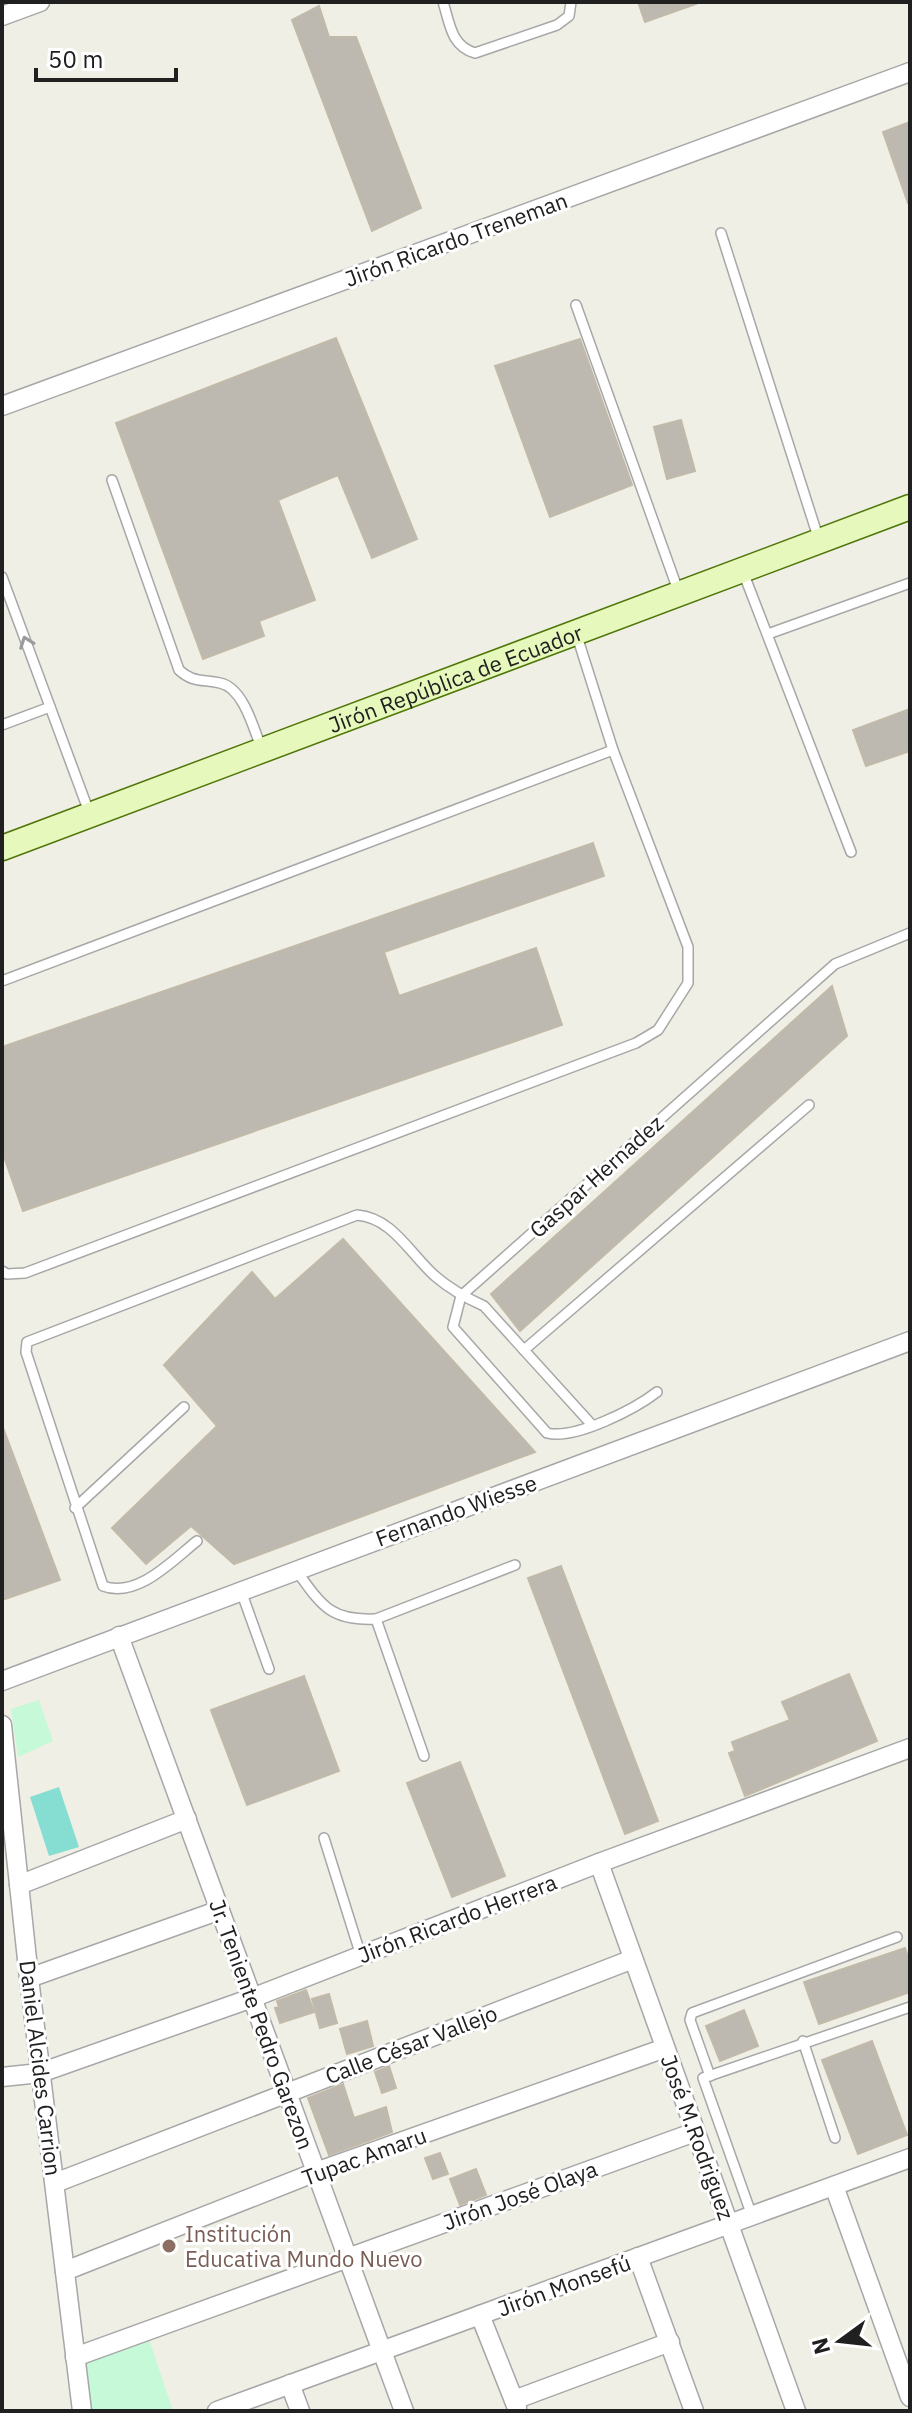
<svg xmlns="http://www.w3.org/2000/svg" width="912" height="2413" font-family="'IBM Plex Sans',sans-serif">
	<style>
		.park { fill: #c5f9d7 }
		.pitch { fill: #86ddd2 }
		.building { fill: #bdb9b0; stroke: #c2baa9; stroke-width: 2 }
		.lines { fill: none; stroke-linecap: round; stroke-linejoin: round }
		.lane-casing { stroke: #a7a7a7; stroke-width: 12 }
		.street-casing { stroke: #a7a7a7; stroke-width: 21 }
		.secondary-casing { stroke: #4d7607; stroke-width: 27 }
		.lane { stroke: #fff; stroke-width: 9 }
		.street { stroke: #fff; stroke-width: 18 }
		.secondary { stroke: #e6f8bc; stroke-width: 24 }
		.oneway { stroke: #9b9b9b }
		.education-dot { fill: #8d6e63; stroke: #fff; stroke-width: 3 }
		.labels { text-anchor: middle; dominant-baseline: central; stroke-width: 6; stroke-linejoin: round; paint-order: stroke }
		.street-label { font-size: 22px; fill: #202020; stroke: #fff }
		.education-label { font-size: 22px; fill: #785e54; stroke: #fff; text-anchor: start }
	</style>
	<rect width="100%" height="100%" fill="#f0efe6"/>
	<g class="park">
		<polygon points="39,1700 53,1741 18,1757 11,1709"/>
		<polygon points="149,2339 173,2411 91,2411 84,2363"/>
	</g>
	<polygon class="pitch" points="59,1787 79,1847 49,1856 30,1797"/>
	<g class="building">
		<polygon points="638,2 695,2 696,4 645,22"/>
		<polygon points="319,6 329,37 356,37 421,208 372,231 292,20"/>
		<polygon points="910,122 910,203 908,203 883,132"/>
		<polygon points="336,338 417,539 372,558 338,475 278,500 315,600 259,621 264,636 203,659 116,423"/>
		<polygon points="580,339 632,485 550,517 495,366"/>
		<polygon points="681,420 695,471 667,479 654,427"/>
		<polygon points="910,709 910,751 866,766 853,730"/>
		<polygon points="593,843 604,876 384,952 399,996 536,948 562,1025 23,1211 2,1151 2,1047"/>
		<polygon points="832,986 847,1036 520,1331 491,1294"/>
		<polygon points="343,1239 535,1452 234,1564 191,1526 146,1564 112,1528 217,1426 164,1365 252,1272 275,1299"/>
		<polygon points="2,1425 60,1580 2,1600"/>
		<polygon points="561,1566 658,1821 625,1834 528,1578"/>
		<polygon points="849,1674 877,1741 745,1796 729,1753 735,1751 732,1742 790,1720 782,1702"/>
		<polygon points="304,1676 339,1771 247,1805 211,1710"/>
		<polygon points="460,1762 505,1876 452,1897 407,1783"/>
		<polygon points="905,1948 910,1963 910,1992 819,2024 804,1982"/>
		<polygon points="306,1990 314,2012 280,2023 275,2008 279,2007 277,2001"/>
		<polygon points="329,1994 337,2023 320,2028 312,1999"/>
		<polygon points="744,2010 758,2046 720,2061 706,2026"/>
		<polygon points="367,2021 373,2046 347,2054 340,2029"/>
		<polygon points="872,2041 907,2135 858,2154 822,2060"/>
		<polygon points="389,2066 396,2088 382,2093 375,2072"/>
		<polygon points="343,2084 354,2118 386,2107 392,2132 329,2155 308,2098"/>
		<polygon points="440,2153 448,2174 433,2179 425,2158"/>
		<polygon points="476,2169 486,2195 460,2205 450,2179"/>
	</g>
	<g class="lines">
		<defs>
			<g id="lane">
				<path d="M443 2C450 24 451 46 475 53L557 25 569 16 571 2"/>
				<polyline points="721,233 819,540"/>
				<polyline points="576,305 679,593"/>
				<path d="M112 480 179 670C193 683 203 679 220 683 244 688 254 730 262 750"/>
				<polyline points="743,572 851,852"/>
				<polyline points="2,577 89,812"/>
				<polyline points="768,634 910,583"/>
				<polyline points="2,725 50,707"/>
				<polyline points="2,981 613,750"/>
				<polyline points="2,1271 7,1274 25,1273 636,1043 658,1030 688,983 688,947 613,750 576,633"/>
				<polyline points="524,1350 809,1105"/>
				<path d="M657 1392C635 1409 575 1440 547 1433L453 1327 461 1296 835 964 910 933"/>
				<polyline points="75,1508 184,1407"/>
				<path d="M197 1541C173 1560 137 1599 103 1586L26 1352 27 1342 357 1215C393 1218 410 1254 435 1276 450 1289 466 1298 484 1306L592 1425"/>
				<path d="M296 1570C322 1606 330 1621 376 1619L424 1756"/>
				<polyline points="241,1591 269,1669"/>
				<polyline points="376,1619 515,1565"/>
				<polyline points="324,1838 361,1956"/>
				<polyline points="803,2041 835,2138"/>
				<polyline points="710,2076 690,2020 692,2013 897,1937"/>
				<polyline points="752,2216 703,2078 910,2007"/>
			</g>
			<g id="street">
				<polyline points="2,16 40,2"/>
				<polyline points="2,406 910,72"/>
				<polyline points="119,1636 404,2411"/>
				<polyline points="2,1681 910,1341"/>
				<polyline points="2,1725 29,1978 82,2411"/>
				<polyline points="599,1863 796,2411"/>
				<polyline points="19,1885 187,1819"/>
				<polyline points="29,1978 220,1910"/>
				<polyline points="2,2077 40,2073 252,1998 599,1863 910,1748"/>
				<polyline points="55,2183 633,1959"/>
				<polyline points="834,2186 910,2397"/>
				<polyline points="638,2257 694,2411"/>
				<polyline points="65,2271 316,2172 665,2048"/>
				<polyline points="480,2315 517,2408"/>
				<polyline points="75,2357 695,2132"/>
				<polyline points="290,2384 300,2411"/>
				<polyline points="514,2400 670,2342"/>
				<polyline points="217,2411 910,2158"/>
			</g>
			<g id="secondary">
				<path id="s1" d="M2 848 910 507"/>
			</g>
		</defs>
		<use href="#lane" class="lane-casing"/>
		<use href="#street" class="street-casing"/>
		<use href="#secondary" class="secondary-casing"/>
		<use href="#lane" class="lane"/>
		<use href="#street" class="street"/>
		<use href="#secondary" class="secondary"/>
	</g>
	<defs><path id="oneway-chevron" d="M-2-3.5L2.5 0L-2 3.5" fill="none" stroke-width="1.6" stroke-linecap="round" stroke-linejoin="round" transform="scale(2)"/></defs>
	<use class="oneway" href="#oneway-chevron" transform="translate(26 642) rotate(-110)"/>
	<circle class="education-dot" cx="169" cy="2246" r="8"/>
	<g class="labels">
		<g class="street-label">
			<text transform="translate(456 239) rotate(-20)">Jirón Ricardo Treneman</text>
			<text stroke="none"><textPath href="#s1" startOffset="484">Jirón República de Ecuador</textPath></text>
			<text transform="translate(596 1176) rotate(-42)">Gaspar Hernadez</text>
			<text transform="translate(456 1510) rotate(-20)">Fernando Wiesse</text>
			<text transform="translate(457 1918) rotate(-21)">Jirón Ricardo Herrera</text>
			<text transform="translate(262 2024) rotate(70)">Jr. Teniente Pedro Garezon</text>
			<text transform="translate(411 2044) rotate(-21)">Calle César Vallejo</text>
			<text transform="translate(41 2068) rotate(83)">Daniel Alcides Carrion</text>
			<text transform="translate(698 2137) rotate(70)">José M.Rodriguez</text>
			<text transform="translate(364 2156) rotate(-20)">Tupac Amaru</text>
			<text transform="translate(520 2195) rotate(-20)">Jirón José Olaya</text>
			<text transform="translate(564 2285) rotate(-20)">Jirón Monsefú</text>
		</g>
		<g class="education-label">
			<text x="185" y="2233">Institución<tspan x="185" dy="25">Educativa Mundo Nuevo</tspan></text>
		</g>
	</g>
	<rect width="912" height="2413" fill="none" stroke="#202020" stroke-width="8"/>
	<g transform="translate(840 2341) rotate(255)" stroke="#ffffff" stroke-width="6" paint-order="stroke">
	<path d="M0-6L14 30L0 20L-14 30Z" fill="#202020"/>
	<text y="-12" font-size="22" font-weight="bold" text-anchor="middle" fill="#202020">N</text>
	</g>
	<path d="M36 68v12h140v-12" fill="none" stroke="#202020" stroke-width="4"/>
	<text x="48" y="68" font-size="24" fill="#202020" stroke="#ffffff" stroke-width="6" paint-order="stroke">50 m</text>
</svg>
